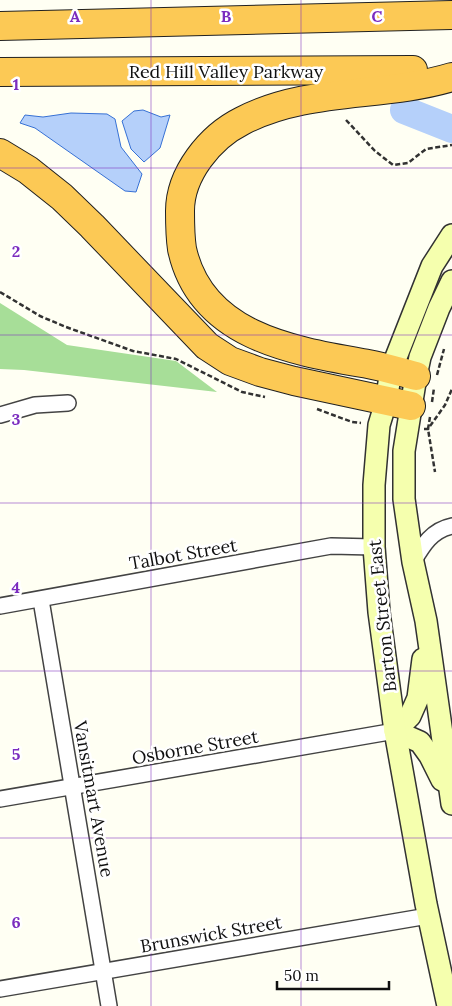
<svg xmlns="http://www.w3.org/2000/svg" width="452" height="1006" font-family="Lora,serif">
	<style>
		.forest { fill: #a7de98 }
		.water { fill: #b5d0fa; stroke: #3771d5 }
		.lines { fill: none; stroke-linecap: round; stroke-linejoin: round }
		.river { stroke: #b5d0fa; stroke-width: 28 }
		.street-casing { stroke: #434343; stroke-width: 18 }
		.secondary-casing { stroke: #323232; stroke-width: 24 }
		.highway-casing { stroke: #212121; stroke-width: 30 }
		.path { stroke: #323232; stroke-width: 2.5; stroke-dasharray: 5 2.5; stroke-linecap: butt }
		.street { stroke: #fff; stroke-width: 15 }
		.secondary { stroke: #f5ffae; stroke-width: 21 }
		.highway { stroke: #fcc955; stroke-width: 28 }
		.grid { fill: none; stroke: #7b2cbf; stroke-width: 1; stroke-opacity: 0.55 }
		.labels { text-anchor: middle; dominant-baseline: central; stroke-width: 5; stroke-linejoin: round; paint-order: stroke }
		.street-label { font-size: 18px; fill: #101010; stroke: #fff }
		.grid-label { font-size: 16px; text-anchor: middle; font-weight: bold; fill: #7b2cbf; stroke: #fff; stroke-width: 5; stroke-linejoin: round; paint-order: stroke }
	</style>
	<rect width="100%" height="100%" fill="#fffff3"/>
	<polygon class="forest" points="0,303 67,345 176,361 217,392 24,370 0,369"/>
	<g class="water">
		<polygon points="143,110 161,117 170,115 160,148 144,162 131,149 122,121 134,111"/>
		<polygon points="71,113 107,114 115,119 121,147 142,174 136,192 125,191 35,128 20,123 25,115 43,117"/>
	</g>
	<g class="lines">
		<polyline class="river" points="404,110 452,129"/>
		<defs>
			<g id="street">
				<polyline points="0,415 35,405 68,403"/>
				<path d="M413 562C423 545 432 530 452 526"/>
				<polyline points="41,600 109,1006"/>
				<polyline points="0,606 331,546 374,547"/>
				<polyline points="0,799 395,731"/>
				<polyline points="0,989 428,916"/>
			</g>
			<g id="secondary">
				<polyline points="452,281 439,308 420,357 416,376 404,451 404,499 413,562 426,621 452,804"/>
				<polyline points="395,731 410,716 418,698 423,659"/>
				<polyline points="395,731 420,742 430,756 442,780"/>
				<polyline points="448,1006 426,904 395,731 379,612 374,547 374,485 379,425 386,402 391,370 432,266 452,235"/>
			</g>
			<g id="highway">
				<polyline points="0,26 452,15"/>
				<polyline points="0,72 413,70"/>
				<polyline points="0,153 28,170 62,197 92,226 207,346 230,361 260,372 294,381 411,406"/>
				<path d="M416 376C400 372 384 367 368 364 294 351 201 337 182 249 180 236 180 223 180 211 180 174 210 137 242 121 307 87 383 98 452 77"/>
			</g>
		</defs>
		<use href="#street" class="street-casing"/>
		<use href="#secondary" class="secondary-casing"/>
		<use href="#highway" class="highway-casing"/>
		<g class="path">
			<polyline points="346,120 375,151 393,165 408,163 426,149 452,145"/>
			<polyline points="0,292 40,316 66,327 133,351 176,359 242,392 265,397"/>
			<polyline points="437,375 444,349"/>
			<polyline points="432,402 434,388"/>
			<polyline points="317,409 352,422 361,423"/>
			<polyline points="430,417 428,429 435,472"/>
			<polyline points="424,429 428,429 445,405 452,389"/>
		</g>
		<use href="#street" class="street"/>
		<use href="#secondary" class="secondary"/>
		<use href="#highway" class="highway"/>
	</g>
	<path class="grid" d="M151 0V1006M301 0V1006M0 168H452M0 335H452M0 503H452M0 671H452M0 838H452"/>
	<g class="labels">
		<g class="street-label">
			<text x="226" y="71">Red Hill Valley Parkway</text>
			<text transform="translate(183 554) rotate(-10)">Talbot Street</text>
			<text transform="translate(382 616) rotate(-96)">Barton Street East</text>
			<text transform="translate(195 747) rotate(-10)">Osborne Street</text>
			<text transform="translate(94 799) rotate(80)">Vansitmart Avenue</text>
			<text transform="translate(211 934) rotate(-10)">Brunswick Street</text>
		</g>
	</g>
	<g class="grid-label">
		<text x="75" y="22">A</text>
		<text x="226" y="22">B</text>
		<text x="377" y="22">C</text>
		<text x="16" y="90">1</text>
		<text x="16" y="257">2</text>
		<text x="16" y="425">3</text>
		<text x="16" y="593">4</text>
		<text x="16" y="760">5</text>
		<text x="16" y="928">6</text>
	</g>
	<path d="M277 981v8h112v-8" fill="none" stroke="#101010" stroke-width="2.5"/>
	<text x="284" y="981" font-size="15" fill="#101010" stroke="#ffffff" stroke-width="4" paint-order="stroke">50 m</text>
</svg>
